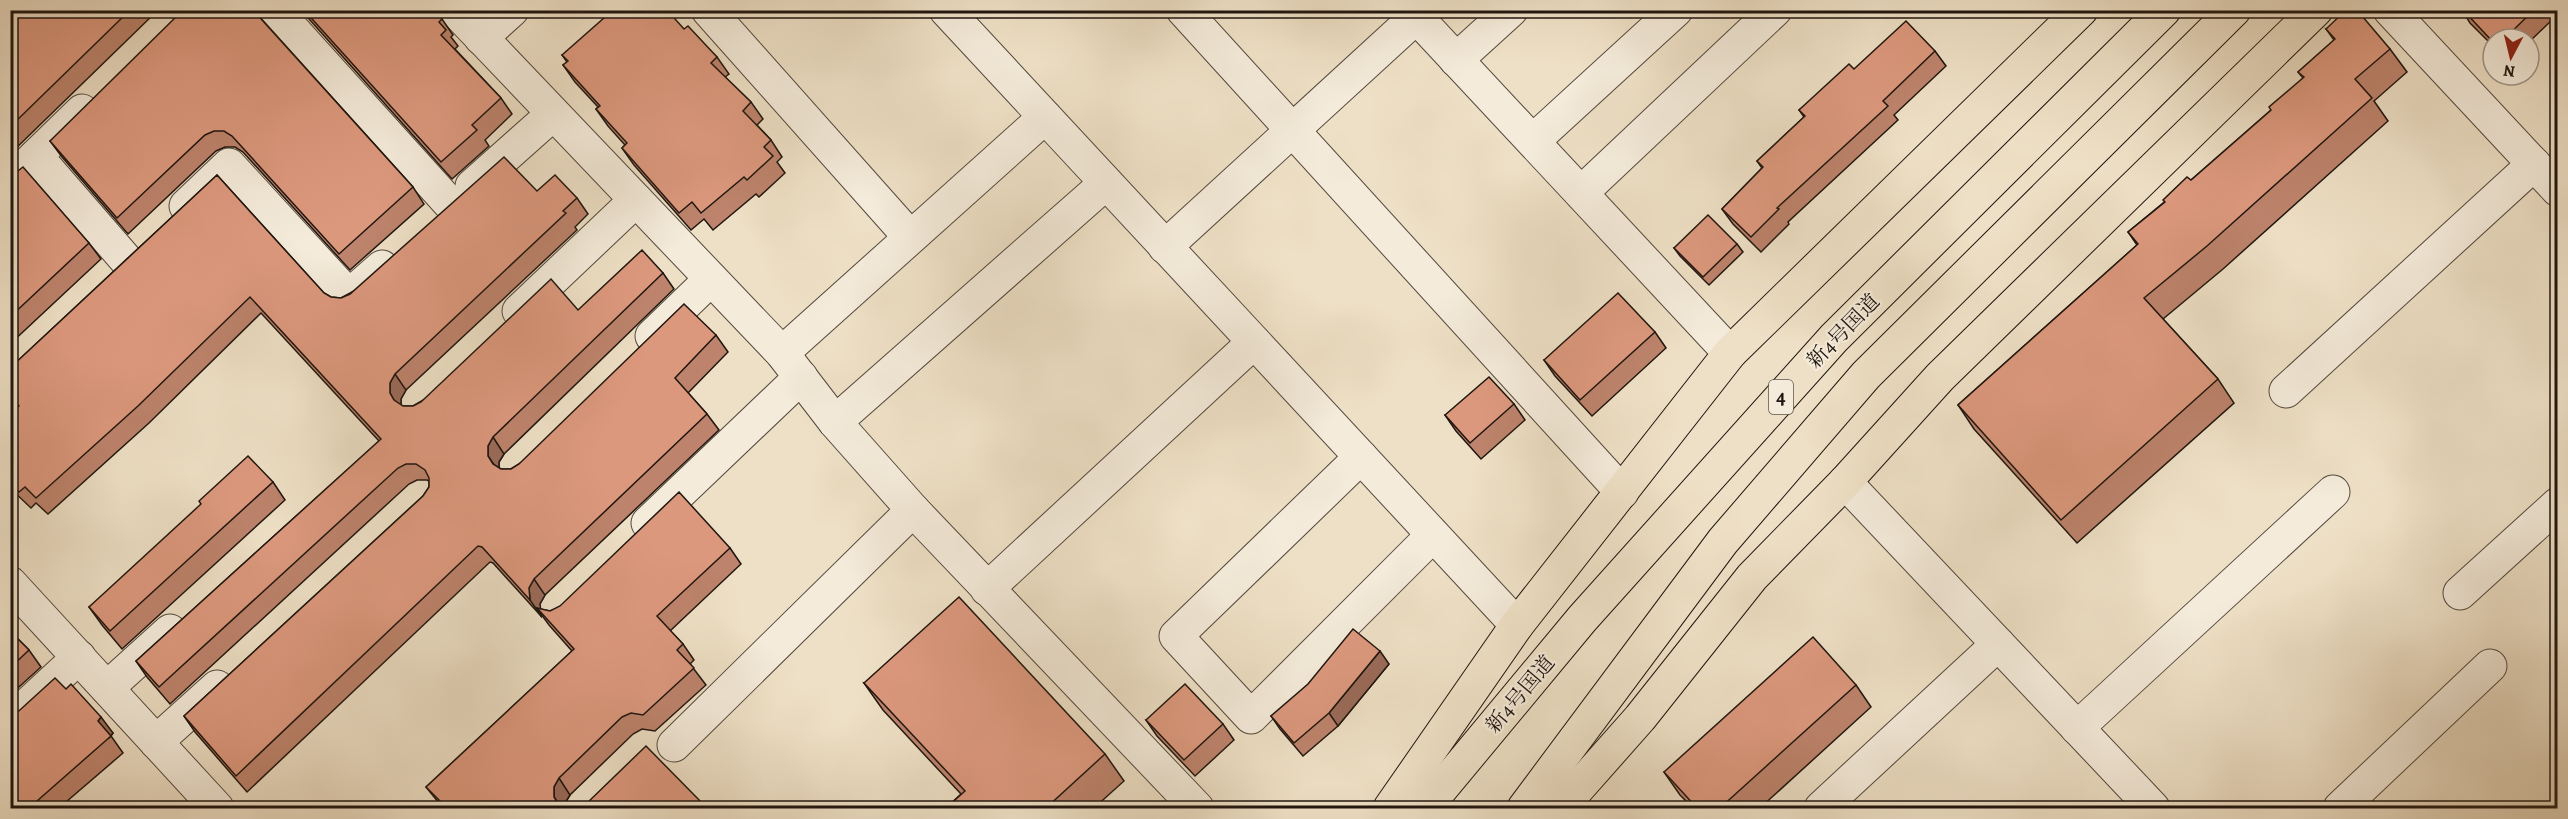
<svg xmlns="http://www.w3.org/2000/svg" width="2568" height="819" font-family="Alegreya,'Noto Serif JP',serif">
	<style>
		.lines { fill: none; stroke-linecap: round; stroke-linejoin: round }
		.minor-casing { stroke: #53483d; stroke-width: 35 }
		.highway-casing { stroke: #1f150f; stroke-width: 35 }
		.minor { stroke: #f4ebda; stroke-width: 33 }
		.highway { stroke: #eee0c6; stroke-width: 33 }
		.wall { fill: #bd836c; stroke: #1f150f; stroke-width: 1.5 }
		.shaded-wall { fill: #9a6a58; stroke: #1f150f; stroke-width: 1.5 }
		.building { fill: #dc987d; stroke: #1f150f; stroke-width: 1.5 }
		.labels { text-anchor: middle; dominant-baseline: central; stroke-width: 4.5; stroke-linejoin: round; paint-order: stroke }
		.shield { fill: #f4ebda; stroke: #5f554c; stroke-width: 1.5 }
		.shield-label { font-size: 20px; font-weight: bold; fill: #1f150f }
		.street-label { font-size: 21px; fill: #1f150f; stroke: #f4ebda }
	</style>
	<rect width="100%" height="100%" fill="#eee0c6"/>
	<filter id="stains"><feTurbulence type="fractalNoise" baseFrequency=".00333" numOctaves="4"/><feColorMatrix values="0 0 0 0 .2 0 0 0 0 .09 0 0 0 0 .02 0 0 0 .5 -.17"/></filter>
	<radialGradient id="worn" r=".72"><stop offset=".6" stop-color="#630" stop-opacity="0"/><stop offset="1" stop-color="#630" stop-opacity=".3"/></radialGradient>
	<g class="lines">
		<defs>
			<g id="minor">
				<polyline points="275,10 451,205"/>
				<polyline points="455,10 782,353 835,422 913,510 1197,808"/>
				<polyline points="708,10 910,237"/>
				<polyline points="946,10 1517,625"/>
				<polyline points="1183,10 1622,492"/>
				<polyline points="1410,10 1730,353"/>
				<polyline points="2390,10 2558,190"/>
				<polyline points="481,38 512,10"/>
				<polyline points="1456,60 1511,10"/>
				<polyline points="1533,141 1676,10"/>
				<polyline points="36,156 127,261"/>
				<polyline points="10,181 82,111"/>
				<polyline points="472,186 553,114"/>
				<polyline points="1581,193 1775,10"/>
				<polyline points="186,206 229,165 349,296 382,267"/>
				<polyline points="1165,247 1416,17"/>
				<polyline points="519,311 636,200"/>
				<polyline points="652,336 711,279"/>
				<polyline points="782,353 1045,117"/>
				<polyline points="2286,391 2534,164"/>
				<polyline points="835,422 1106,183"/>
				<polyline points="1361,457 1176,636 1251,717 1433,535"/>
				<polyline points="1845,482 2153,808"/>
				<polyline points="648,523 801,377"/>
				<polyline points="10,583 217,808"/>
				<polyline points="987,589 1254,342"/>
				<polyline points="2460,593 2558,504"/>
				<polyline points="107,688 170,631"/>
				<polyline points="10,721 79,657"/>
				<polyline points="2077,728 2333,492"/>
				<polyline points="156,742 217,687"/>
				<polyline points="674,745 913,510"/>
				<polyline points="1821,808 1998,644"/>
				<polyline points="2340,808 2490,666"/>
			</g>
			<g id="highway">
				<polyline points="1390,808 1517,625 1730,353 2081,10"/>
				<polyline points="1425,808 1582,619 1834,338 2164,10"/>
				<polyline points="1524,808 1723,541 1866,375 2234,10"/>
				<polyline points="1555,808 1571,796 1640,718 1752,577 1845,482 1940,377 2316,10"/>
			</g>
		</defs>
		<use href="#minor" class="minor-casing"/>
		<use href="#highway" class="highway-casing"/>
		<use href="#minor" class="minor"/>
		<use href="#highway" class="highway"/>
	</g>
	<g class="wall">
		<polygon points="10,10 158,10 10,154"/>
		<polygon points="301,10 437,10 437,14 442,19 453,35 451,37 458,46 455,49 501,98 512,114 485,140 489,146 452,179"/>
		<polygon points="2462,10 2545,10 2552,20 2529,42 2529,39 2493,39 2493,46 2470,23"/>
		<polygon points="257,14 413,187 424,204 350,270 243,152 235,147 225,147 216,151 128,234 62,157 50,141"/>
		<polygon points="684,29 717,57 729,74 725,77 751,102 763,119 757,125 771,140 782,157 777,162 785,173 759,197 756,194 713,230 704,219 691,230 634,165 622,148 625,145 608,126 596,109 598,107 575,82 563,65 567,62 562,55"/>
		<polygon points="2326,29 2390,49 2407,72 2374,101 2388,121 2223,269 2163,319 2218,379 2234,403 2077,543 1974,429 1958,405 2137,245 2128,232 2191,180 2271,110 2303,78 2298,72 2334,40"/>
		<polygon points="1935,51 1946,66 1894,115 1898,120 1788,222 1789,224 1761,252 1733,224 1722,209 1762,168 1757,161 1804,117 1799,110 1854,69"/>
		<polygon points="217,175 324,293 331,297 341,298 537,191 577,198 588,214 575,227 577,230 406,390 401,399 401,405 403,406 413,406 578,310 663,273 674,289 504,454 499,462 499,468 501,469 511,469 519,464 716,335 728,352 688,393 707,414 719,430 545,595 540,604 540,609 550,611 730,548 741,564 670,631 683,644 694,660 690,664 706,685 655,731 642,729 633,734 570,795 565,803 565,808 443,808 426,787 572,651 549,625 541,614 541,616 493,563 490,562 247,792 195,732 184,716 423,496 429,487 429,481 427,480 417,480 409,484 170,704 147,677 136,661 379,441 261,313 149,423 48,514 36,503 31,508 10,488 10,414 17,407 10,400 10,368"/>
		<polygon points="10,177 89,243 101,259 10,344"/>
		<polygon points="1737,244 1743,252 1709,285 1680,256 1674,248"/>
		<polygon points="1655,332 1666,348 1592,416 1555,376 1544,360"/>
		<polygon points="1514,404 1525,420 1481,459 1456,431 1445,415"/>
		<polygon points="273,482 285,500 122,649 102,625 89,607"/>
		<polygon points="10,631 29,650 41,667 10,695"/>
		<polygon points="1389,664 1338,726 1303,756 1280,729 1271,716"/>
		<polygon points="864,683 1105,754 1124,781 1094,808 946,808 961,794 883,710"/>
		<polygon points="1856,685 1871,707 1760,808 1693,808 1680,795 1664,772"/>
		<polygon points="66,689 113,733 111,736 123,753 59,808 10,808"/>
		<polygon points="1146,720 1223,724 1234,740 1195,776 1157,736"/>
		<polygon points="703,804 706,808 579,808"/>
	</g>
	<g class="shaded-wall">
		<polygon points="395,374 406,390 401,399 401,409 394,400 390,393 390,383"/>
		<polygon points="493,437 504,454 499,462 499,472 488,456 488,446"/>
		<polygon points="534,579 545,595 540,604 541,612 537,608 541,614 541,616 530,600 529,588"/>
		<polygon points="1380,651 1389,664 1338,726 1329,713"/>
		<polygon points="101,717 113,733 109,738 98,721"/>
		<polygon points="559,778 570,795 565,803 565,808 561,808 554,797 554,787"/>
	</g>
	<g class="building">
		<polygon points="10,10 130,10 10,127"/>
		<polygon points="183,10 253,10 413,187 339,254 232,136 224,131 214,131 205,135 117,218 50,141"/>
		<polygon points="304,10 434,10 442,19 439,22 446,30 441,35 501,98 472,125 477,130 441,162"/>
		<polygon points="613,10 667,10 684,29 688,26 717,57 711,63 751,102 743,111 771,140 764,147 773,156 747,180 744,177 701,213 692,202 679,213 622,148 627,143 596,109 600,106 563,65 568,61 562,55"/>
		<polygon points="2346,10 2357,10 2390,49 2355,79 2372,98 2207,246 2144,298 2218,379 2061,520 1958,405 2138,244 2128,232 2165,202 2163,200 2187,177 2191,180 2271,110 2269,107 2304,77 2298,72 2335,39 2326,29"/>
		<polygon points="2463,10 2534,10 2504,39 2493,39 2493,42"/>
		<polygon points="1906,21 1935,51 1883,101 1888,106 1777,208 1779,209 1751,237 1722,209 1763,167 1757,161 1805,116 1799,110 1849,64 1854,69"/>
		<polygon points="504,157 537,191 555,175 577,198 563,211 566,213 395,374 390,383 390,393 394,400 403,406 413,406 421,402 551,279 578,310 642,250 663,273 493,437 488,446 488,456 493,464 501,469 511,469 519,464 684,304 716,335 675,378 707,414 534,579 529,588 530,600 482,547 478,546 236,776 184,716 423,496 429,487 429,478 425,470 416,464 406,464 398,468 159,687 136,661 381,439 250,297 138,406 36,498 25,487 19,492 10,483 10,414 19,406 10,396 10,368 217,175 324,293 331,297 341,298 350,294"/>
		<polygon points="23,167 89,243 10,317 10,177"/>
		<polygon points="1708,215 1737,244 1703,277 1674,248"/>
		<polygon points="1618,293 1655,332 1580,400 1544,360"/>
		<polygon points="1489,377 1514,404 1470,443 1445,415"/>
		<polygon points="248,456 273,482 110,631 89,607 201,504 199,501"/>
		<polygon points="679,492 730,548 657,616 683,644 677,650 694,668 643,715 631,713 622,717 559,778 554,787 554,797 559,805 565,808 447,808 426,787 574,649 537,608 550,611 560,606"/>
		<polygon points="959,597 1105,754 1046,808 946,808 965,791 864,683"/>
		<polygon points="1353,629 1380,651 1329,713 1294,743 1271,716 1308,684"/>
		<polygon points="10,631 29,650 10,668"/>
		<polygon points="1813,637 1856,685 1720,808 1697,808 1664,772"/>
		<polygon points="55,678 66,689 71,684 101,717 98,721 111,736 29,808 10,808 10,719"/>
		<polygon points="1185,684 1223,724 1184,760 1146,720"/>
		<polygon points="646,746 703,804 699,808 579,808 585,805"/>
	</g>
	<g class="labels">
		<rect class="shield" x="1769" y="380" width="24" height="34" rx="4.5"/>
		<g class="shield-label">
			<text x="1781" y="397">4</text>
		</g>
		<g class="street-label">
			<text transform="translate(1843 331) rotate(-46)">新4号国道</text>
			<text transform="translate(1520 694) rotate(-50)">新4号国道</text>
		</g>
	</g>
	<rect width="2568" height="819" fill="none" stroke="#eee0c6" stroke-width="36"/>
	<rect x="12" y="12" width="2544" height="795" fill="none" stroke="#1f150f" stroke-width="3"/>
	<rect x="18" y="18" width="2532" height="783" fill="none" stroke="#1f150f" stroke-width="1.5"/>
	<g transform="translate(2511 57) rotate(187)"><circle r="28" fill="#f4ebda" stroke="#9f9589" stroke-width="1.5"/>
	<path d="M0-4.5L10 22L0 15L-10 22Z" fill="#8f2418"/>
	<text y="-9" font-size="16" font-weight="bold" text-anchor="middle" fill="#1f150f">N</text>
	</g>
	<rect width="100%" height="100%" filter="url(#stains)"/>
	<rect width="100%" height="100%" fill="url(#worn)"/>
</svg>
